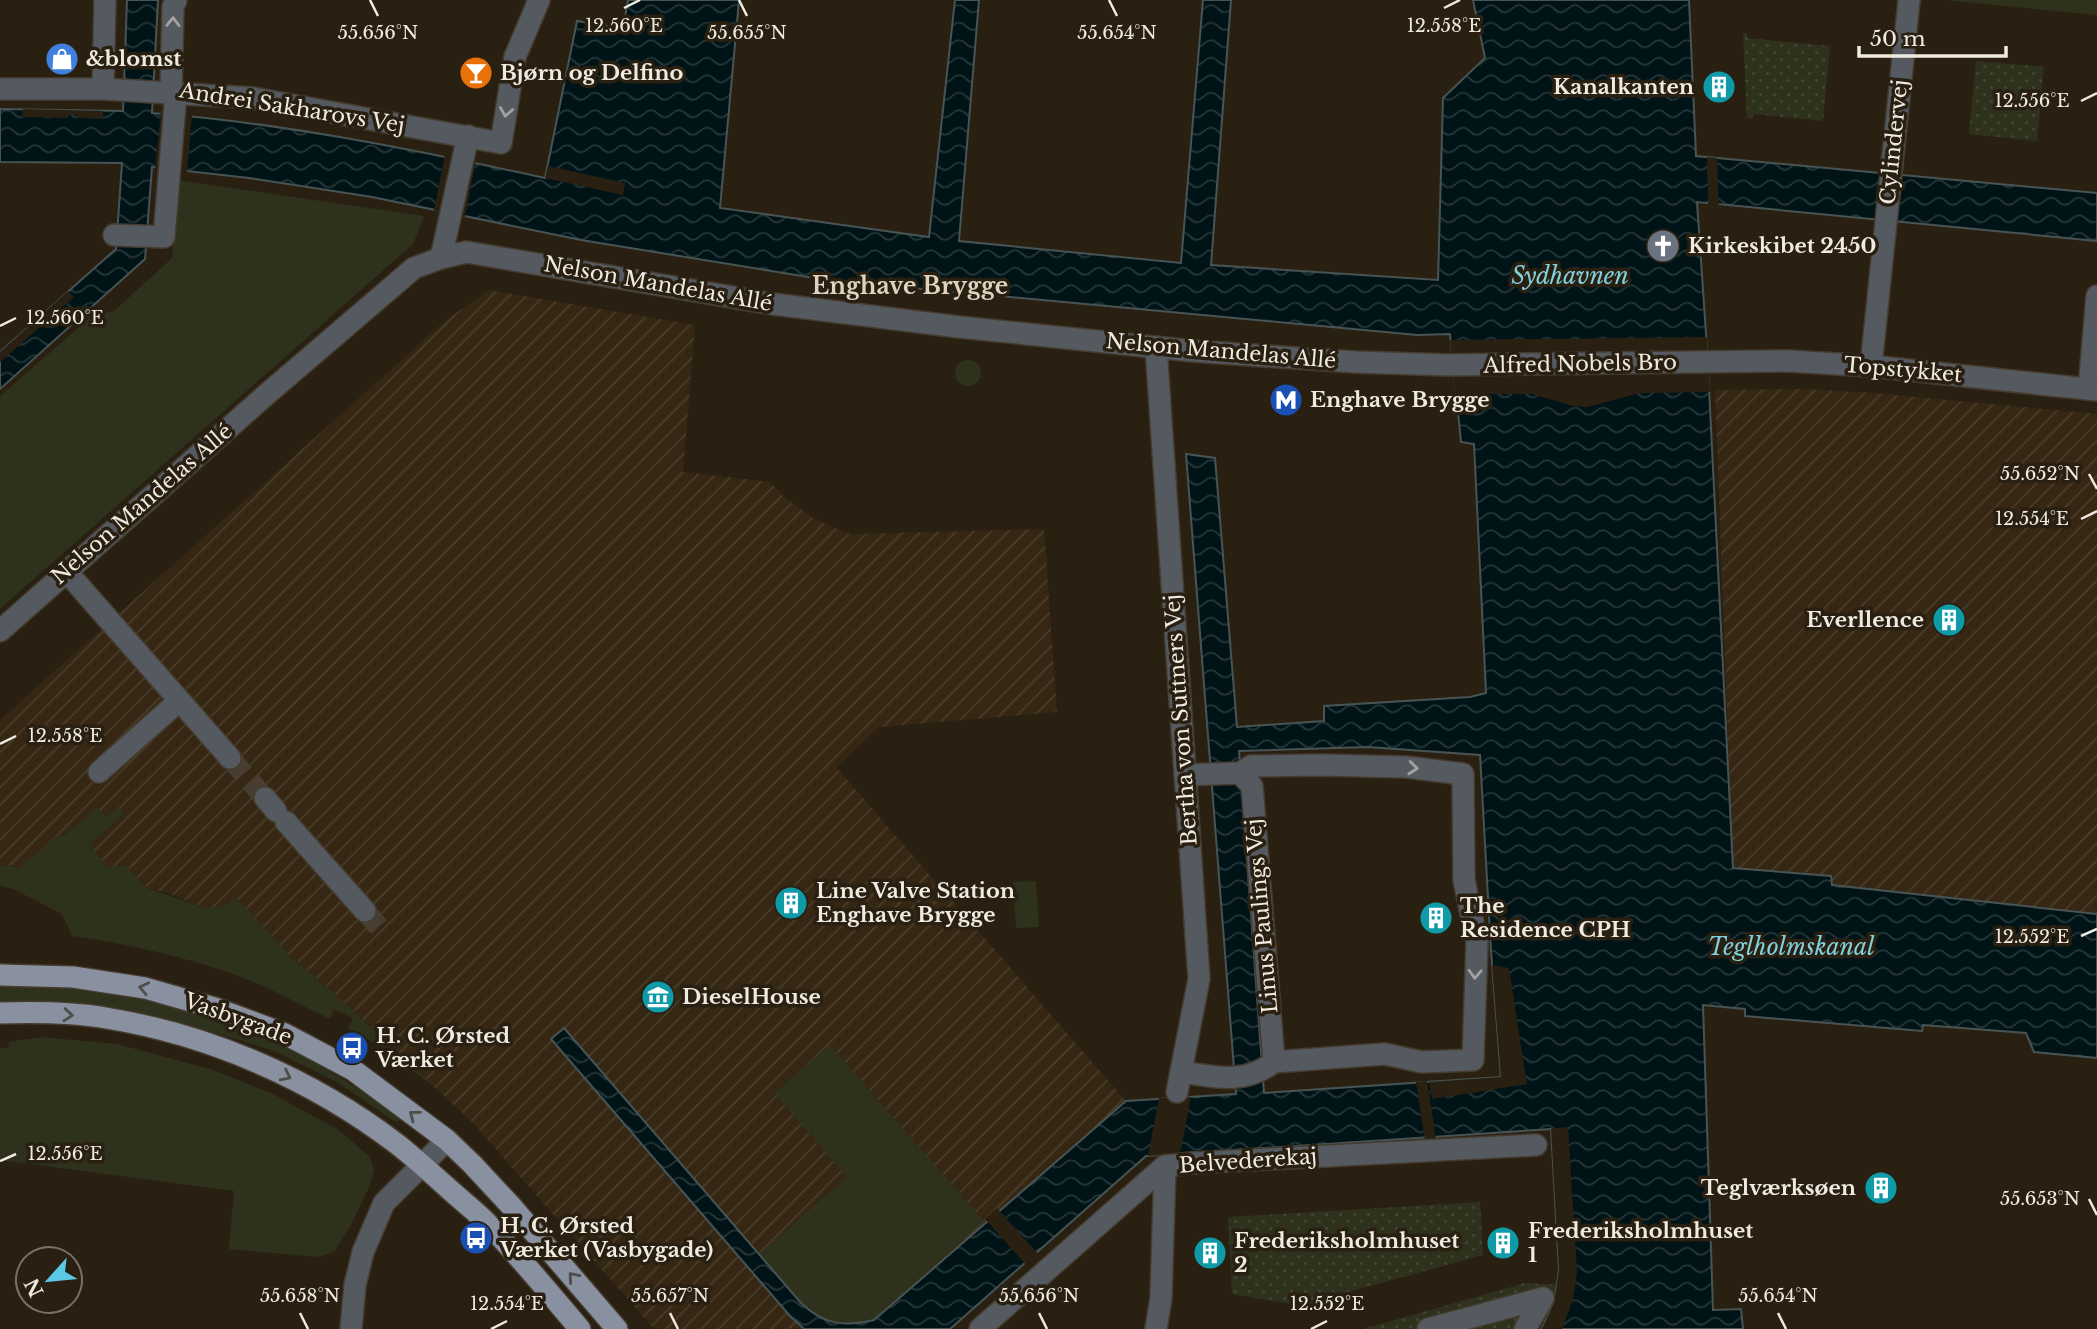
<svg xmlns="http://www.w3.org/2000/svg" width="2097" height="1329" font-family="'Libre Baskerville',serif">
	<style>
		.industrial { fill: url(#industrial-furrows) }
		.grass { fill: #2e311c }
		.park { fill: url(#park-dots) }
		.water { fill: url(#water-waves); stroke: #485454; stroke-width: 2; fill-rule: evenodd }
		.pier { fill: #292012 }
		.lines { fill: none; stroke-linecap: round; stroke-linejoin: round }
		.minor-tunnel { stroke: #473e31; stroke-width: 21; stroke-dasharray: 21 10; stroke-linecap: butt }
		.minor-casing { stroke: #453c2f; stroke-width: 24 }
		.major-casing { stroke: #453c2f; stroke-width: 24 }
		.minor { stroke: #555960; stroke-width: 21 }
		.major { stroke: #89909f; stroke-width: 21 }
		.oneway { stroke: #a3a2a0 }
		.oneway2 { stroke: #4f4d4a }
		.ticks { fill: none; stroke: #f1eae1; stroke-width: 2.5 }
		.labels { text-anchor: middle; dominant-baseline: central; stroke-width: 7; stroke-linejoin: round; paint-order: stroke }
		.poi-label { font-size: 21px; font-weight: bold; fill: #f1eae1; stroke: #292012; text-anchor: start }
		.street-label { font-size: 21px; fill: #f1eae1; stroke: #292012 }
		.water-label { font-size: 23px; font-style: italic; fill: #80d0dd; stroke: #292012 }
		.neighbourhood-label { font-size: 23px; font-weight: bold; fill: #ded2c0; stroke: #292012 }
		.ticks-label { font-size: 18px; text-anchor: middle; fill: #f1eae1; stroke: #292012; stroke-width: 7; stroke-linejoin: round; paint-order: stroke }
	</style>
	<defs>
		<pattern id="industrial-furrows" width="10" height="10" patternUnits="userSpaceOnUse" patternTransform="scale(1.75)"><rect width="10" height="10" fill="#352713"/><path d="M-1 1l2-2M0 10L10 0M9 11l2-2" fill="none" stroke="#493c2a"/></pattern>
		<pattern id="park-dots" width="8" height="8" patternUnits="userSpaceOnUse" patternTransform="scale(1.75)"><rect width="8" height="8" fill="#2e311c"/><path d="M2 2h.1M6 6h.1" fill="none" stroke="#424532" stroke-width="1.8" stroke-linecap="round"/></pattern>
		<pattern id="water-waves" width="16" height="10" patternUnits="userSpaceOnUse" patternTransform="scale(1.75)"><rect width="16" height="10" fill="#001418"/><path d="M0 5q4-4 8 0t8 0" fill="none" stroke="#263639"/></pattern>
	</defs>
	<rect width="100%" height="100%" fill="#292012"/>
	<g class="industrial">
		<polygon points="489,290 695,325 683,472 770,482 784,497 813,518 849,534 1044,529 1057,712 880,727 836,767 1126,1101 864,1329 654,1329 471,1121 325,985 290,956 213,912 170,894 124,881 33,867 0,865 0,720 446,320"/>
		<polygon points="1807,389 1873,393 2097,414 2097,914 1831,885 1831,876 1733,868 1715,390"/>
	</g>
	<g class="grass">
		<polygon points="1944,0 2097,0 2097,15"/>
		<polygon points="177,180 424,216 413,244 0,609 0,396 95,313 114,311 172,258"/>
		<circle cx="968" cy="373" r="13"/>
		<path d="M97 807 106 817 118 807 124 814 89 845 108 867 126 865 145 887 204 908 225 906 236 897 290 956 325 985 436 1088 376 1044 348 1028 353 1018 334 1009 330 1019C300 1005 272 989 241 977 186 957 129 944 72 936L62 914 15 890 0 885V865L20 867 59 834 63 837Z"/>
		<polygon points="1036,881 1039,927 1016,928 1013,882"/>
		<path d="M0 985C155 986 275 1027 401 1118L397 1123 335 1081 274 1051 243 1041 173 1021 100 1006 56 1002 0 1001Z"/>
		<polygon points="41,1037 117,1044 210,1069 271,1093 339,1130 370,1157 374,1169 370,1185 351,1225 334,1252 318,1257 229,1249 234,1191 0,1160 0,1049 9,1047 8,1042"/>
		<polygon points="830,1045 984,1221 874,1320 856,1324 849,1325 827,1320 809,1311 759,1254 847,1177 774,1093"/>
	</g>
	<g class="park">
		<polygon points="1743,33 1747,33 1747,38 1830,46 1823,121 1753,114 1752,119 1747,118"/>
		<polygon points="1976,61 2044,67 2037,141 1969,134"/>
		<polygon points="1480,1202 1483,1255 1352,1291 1353,1298 1316,1308 1232,1294 1228,1217"/>
		<polygon points="1525,1283 1558,1285 1554,1303 1542,1329 1363,1329"/>
	</g>
	<path class="water" d="M127 0H158L152 113C284 123 416 150 545 178L577 21 623 29 628 0H739L720 208 929 237 955 0H979L959 241 1181 263 1203 0H1231L1211 265 1438 280 1443 98 1485 58 1473 0H1689L1696 156 2097 193V241L1697 202 1707 348 1733 868 1831 876 1832 885 2097 914V1058L2034 1052 2026 1033 1923 1025 1922 1031 1745 1016V1009L1703 1005 1713 1310 1741 1309 1743 1329H1542L1554 1303 1559 1270 1551 1129 1146 1156 950 1329H804L790 1316 551 1039 564 1028 801 1303C824 1325 844 1327 874 1320L1126 1101 1236 1094 1186 454 1215 458 1237 727 1324 721V706L1470 697 1486 693 1474 444 1461 442 1450 334 1417 335 827 280 581 240 372 197 249 178 152 167 145 259 0 389V352L116 249 122 163 0 162V109L123 111ZM1368 747 1480 755 1491 951 1501 1077 1264 1093 1239 751Z"/>
	<g class="pier">
		<polygon points="23,109 103,111 103,119 77,118 77,115 69,115 68,118 22,117"/>
		<polygon points="161,111 192,114 187,173 155,170"/>
		<polygon points="445,154 476,160 465,217 434,211"/>
		<polygon points="1707,157 1717,158 1719,205 1708,205"/>
		<polygon points="548,166 625,183 623,195 545,178"/>
		<polygon points="68,291 74,297 0,362 0,352"/>
		<polygon points="1707,337 1710,392 1640,393 1587,407 1573,406 1532,394 1455,394 1450,340"/>
		<polygon points="1492,965 1509,968 1527,1084 1432,1099 1429,1082 1501,1077"/>
		<polygon points="1427,1081 1436,1139 1425,1140 1416,1082"/>
		<polygon points="1191,1097 1180,1154 1148,1156 1159,1098"/>
		<polygon points="1568,1127 1577,1272 1573,1299 1562,1329 1542,1329 1554,1303 1559,1270 1551,1129"/>
		<polygon points="997,1208 1039,1255 1027,1266 985,1219"/>
	</g>
	<g class="lines">
		<g class="minor-tunnel">
			<polyline points="230,758 265,798"/>
			<polyline points="365,911 379,927"/>
		</g>
		<defs>
			<g id="minor">
				<polyline points="0,89 103,89 253,98 501,143 515,57 539,0"/>
				<polyline points="103,89 105,0"/>
				<polyline points="171,93 173,7 176,0"/>
				<polyline points="114,235 164,237 176,93"/>
				<polyline points="441,258 468,136"/>
				<polyline points="1156,347 1199,979 1177,1092"/>
				<polyline points="1871,366 1909,1"/>
				<polyline points="2089,389 2097,296"/>
				<polyline points="66,571 230,758"/>
				<polyline points="0,631 267,394 414,268 441,258 466,252 773,304 959,327 1193,351 1355,362 1448,365 1788,361 1871,366 2097,390"/>
				<polyline points="99,772 179,701"/>
				<polyline points="1240,773 1252,786 1274,1062"/>
				<polyline points="265,798 276,811"/>
				<polyline points="286,822 365,911"/>
				<path d="M1181 1072C1215 1077 1244 1085 1274 1062L1385 1054 1422 1062 1473 1060 1477 942 1464 880 1463 774 1406 767 1321 765 1251 766 1240 773 1185 775"/>
				<polyline points="351,1329 355,1285 363,1252 384,1203 447,1140"/>
				<polyline points="980,1329 1165,1166 1192,1163 1536,1145"/>
				<polyline points="1156,1329 1161,1298 1165,1166"/>
				<polyline points="1428,1329 1543,1298"/>
				<polyline points="1525,1329 1543,1298"/>
			</g>
			<g id="major">
				<polyline points="0,975 73,977 145,988 215,1008 285,1034 353,1070 447,1140 472,1164 513,1208 617,1329"/>
				<path d="M0 1013C35 1012 71 1012 106 1018 211 1035 313 1080 397 1144 415 1158 432 1174 449 1189 462 1201 477 1212 489 1225 521 1258 550 1294 580 1329"/>
			</g>
		</defs>
		<use href="#minor" class="minor-casing"/>
		<use href="#major" class="major-casing"/>
		<use href="#minor" class="minor"/>
		<use href="#major" class="major"/>
	</g>
	<defs><path id="oneway-chevron" d="M-2-3.5L2.5 0L-2 3.5" fill="none" stroke-width="1.6" stroke-linecap="round" stroke-linejoin="round" transform="scale(1.75)"/></defs>
	<g class="oneway">
		<use href="#oneway-chevron" transform="translate(173 22) rotate(-89)"/>
		<use href="#oneway-chevron" transform="translate(506 112) rotate(99)"/>
		<use href="#oneway-chevron" transform="translate(1413 768) rotate(6)"/>
		<use href="#oneway-chevron" transform="translate(1475 974) rotate(92)"/>
	</g>
	<g class="oneway2">
		<use href="#oneway-chevron" transform="translate(144 988) rotate(-168)"/>
		<use href="#oneway-chevron" transform="translate(68 1015) rotate(5)"/>
		<use href="#oneway-chevron" transform="translate(286 1076) rotate(26)"/>
		<use href="#oneway-chevron" transform="translate(414 1115) rotate(-142)"/>
		<use href="#oneway-chevron" transform="translate(573 1277) rotate(-131)"/>
	</g>
	<path class="ticks" d="M370 0 378 16M739 0 747 16M1109 0 1117 16M624 8 640 0M1444 8 1460 0M2081 101 2097 93M0 326 16 318M2089 474 2097 489M2081 519 2097 511M0 744 16 736M2081 936 2097 929M0 1161 16 1154M2089 1199 2097 1215M300 1313 308 1329M670 1313 678 1329M1039 1313 1047 1329M1778 1313 1786 1329M491 1329 507 1321M1311 1329 1327 1321"/>
	<defs>
		<symbol id="shop-disc" viewBox="-11 -11 22 22"><circle r="9.5" fill="#3f7fe0" stroke="#292012"/><path d="M-5-2.5h2.3a2.7 3.5 0 0 1 5.4 0H5L5.5 6h-11ZM-1.5-2.5h3a1.5 2.3 0 0 0-3 0Z" fill="#fff"/></symbol>
		<symbol id="bar-disc" viewBox="-11 -11 22 22"><circle r="9.5" fill="#e8710a" stroke="#292012"/><path d="M-6-5H6L.8 .8V4.5H3.5V6h-7V4.5H-.8V.8Z" fill="#fff"/></symbol>
		<symbol id="building-disc" viewBox="-11 -11 22 22"><circle r="9.5" fill="#0f9aa8" stroke="#292012"/><path d="M-4-6H4V6H1V3H-1V6H-4ZM-2.5-4.3h1.7v1.8h-1.7ZM.8-4.3h1.7v1.8H.8ZM-2.5-1h1.7V.8h-1.7ZM.8-1h1.7V.8H.8Z" fill="#fff"/></symbol>
		<symbol id="church-disc" viewBox="-11 -11 22 22"><circle r="9.5" fill="#6b7280" stroke="#292012"/><path d="M-1.2-6h2.4v3.5h3.3v2.4h-3.3V6h-2.4V-.1h-3.3v-2.4h3.3Z" fill="#fff"/></symbol>
		<symbol id="metro-disc" viewBox="-11 -11 22 22"><circle r="9.5" fill="#1a4fb4" stroke="#292012"/><path d="M-5.5 5V-5H-3L0 0L3-5H5.5V5H3V-.5L0 4L-3-.5V5Z" fill="#fff"/></symbol>
		<symbol id="museum-disc" viewBox="-11 -11 22 22"><circle r="9.5" fill="#0f9aa8" stroke="#292012"/><path d="M0-6L6-3V-2H-6V-3ZM-5-1h2V3h-2ZM-1-1h2V3h-2ZM3-1h2V3H3ZM-6 4H6V6H-6Z" fill="#fff"/></symbol>
		<symbol id="bus-disc" viewBox="-11 -11 22 22"><circle r="9.5" fill="#1a4fb4" stroke="#292012"/><path d="M-5-6H5V4H4V6H2V4H-2V6H-4V4H-5ZM-3.5-4V0h7V-4ZM-3.5 1.2v1.5H-2V1.2ZM2 1.2v1.5H3.5V1.2Z" fill="#fff"/></symbol>
	</defs>
	<g fill-rule="evenodd">
		<use href="#shop-disc" x="43" y="40" width="38" height="38"/>
		<use href="#bar-disc" x="457" y="54" width="38" height="38"/>
		<use href="#building-disc" x="1700" y="68" width="38" height="38"/>
		<use href="#church-disc" x="1644" y="227" width="38" height="38"/>
		<use href="#metro-disc" x="1267" y="381" width="38" height="38"/>
		<use href="#building-disc" x="1930" y="601" width="38" height="38"/>
		<use href="#building-disc" x="772" y="884" width="38" height="38"/>
		<use href="#building-disc" x="1417" y="899" width="38" height="38"/>
		<use href="#museum-disc" x="639" y="978" width="38" height="38"/>
		<use href="#bus-disc" x="333" y="1029" width="38" height="38"/>
		<use href="#building-disc" x="1862" y="1169" width="38" height="38"/>
		<use href="#bus-disc" x="457" y="1219" width="38" height="38"/>
		<use href="#building-disc" x="1484" y="1224" width="38" height="38"/>
		<use href="#building-disc" x="1191" y="1234" width="38" height="38"/>
	</g>
	<g class="labels">
		<g class="poi-label">
			<text x="86" y="59">&amp;blomst</text>
			<text x="500" y="73">Bjørn og Delfino</text>
			<text x="1694" y="87" text-anchor="end">Kanalkanten</text>
			<text x="1688" y="246">Kirkeskibet 2450</text>
			<text x="1310" y="400">Enghave Brygge</text>
			<text x="1924" y="620" text-anchor="end">Everllence</text>
			<text x="816" y="891">Line Valve Station<tspan x="816" dy="24">Enghave Brygge</tspan></text>
			<text x="1460" y="906">The<tspan x="1460" dy="24">Residence CPH</tspan></text>
			<text x="682" y="997">DieselHouse</text>
			<text x="376" y="1036">H. C. Ørsted<tspan x="376" dy="24">Værket</tspan></text>
			<text x="1856" y="1188" text-anchor="end">Teglværksøen</text>
			<text x="500" y="1226">H. C. Ørsted<tspan x="500" dy="24">Værket (Vasbygade)</tspan></text>
			<text x="1528" y="1231">Frederiksholmhuset<tspan x="1528" dy="24">1</tspan></text>
			<text x="1234" y="1241">Frederiksholmhuset<tspan x="1234" dy="24">2</tspan></text>
		</g>
		<g class="street-label">
			<text transform="translate(292 108) rotate(9)">Andrei Sakharovs Vej</text>
			<text transform="translate(1894 142) rotate(-84)">Cylindervej</text>
			<text transform="translate(658 284) rotate(10)">Nelson Mandelas Allé</text>
			<text transform="translate(1221 351) rotate(5)">Nelson Mandelas Allé</text>
			<text transform="translate(1580 364) rotate(-1)">Alfred Nobels Bro</text>
			<text transform="translate(1903 370) rotate(5)">Topstykket</text>
			<text transform="translate(142 504) rotate(-41)">Nelson Mandelas Allé</text>
			<text transform="translate(1181 720) rotate(-94)">Bertha von Suttners Vej</text>
			<text transform="translate(1262 916) rotate(-95)">Linus Paulings Vej</text>
			<text transform="translate(238 1019) rotate(20)">Vasbygade</text>
			<text transform="translate(1248 1161) rotate(-4)">Belvederekaj</text>
		</g>
		<g class="water-label">
			<text x="1570" y="276">Sydhavnen</text>
			<text x="1791" y="947">Teglholmskanal</text>
		</g>
		<g class="neighbourhood-label">
			<text x="910" y="286">Enghave Brygge</text>
		</g>
	</g>
	<g class="ticks-label">
		<text x="624" y="32">12.560°E</text>
		<text x="1444" y="32">12.558°E</text>
		<text x="378" y="39">55.656°N</text>
		<text x="747" y="39">55.655°N</text>
		<text x="1117" y="39">55.654°N</text>
		<text x="2032" y="107">12.556°E</text>
		<text x="65" y="324">12.560°E</text>
		<text x="2040" y="480">55.652°N</text>
		<text x="2032" y="525">12.554°E</text>
		<text x="65" y="742">12.558°E</text>
		<text x="2032" y="943">12.552°E</text>
		<text x="65" y="1160">12.556°E</text>
		<text x="2040" y="1205">55.653°N</text>
		<text x="300" y="1302">55.658°N</text>
		<text x="670" y="1302">55.657°N</text>
		<text x="1039" y="1302">55.656°N</text>
		<text x="1778" y="1302">55.654°N</text>
		<text x="507" y="1310">12.554°E</text>
		<text x="1327" y="1310">12.552°E</text>
	</g>
	<g transform="translate(49 1280) rotate(243)"><circle r="33" fill="#292012" stroke="#797165" stroke-width="2"/>
	<path d="M0-5L12 26L0 18L-12 26Z" fill="#5bc8e6"/>
	<text y="-10" font-size="19" font-weight="bold" text-anchor="middle" fill="#f1eae1">N</text>
	</g>
	<path d="M1859 46v10h147v-10" fill="none" stroke="#f1eae1" stroke-width="3.5"/>
	<text x="1870" y="46" font-size="21" fill="#f1eae1" stroke="#292012" stroke-width="5" paint-order="stroke">50 m</text>
</svg>
